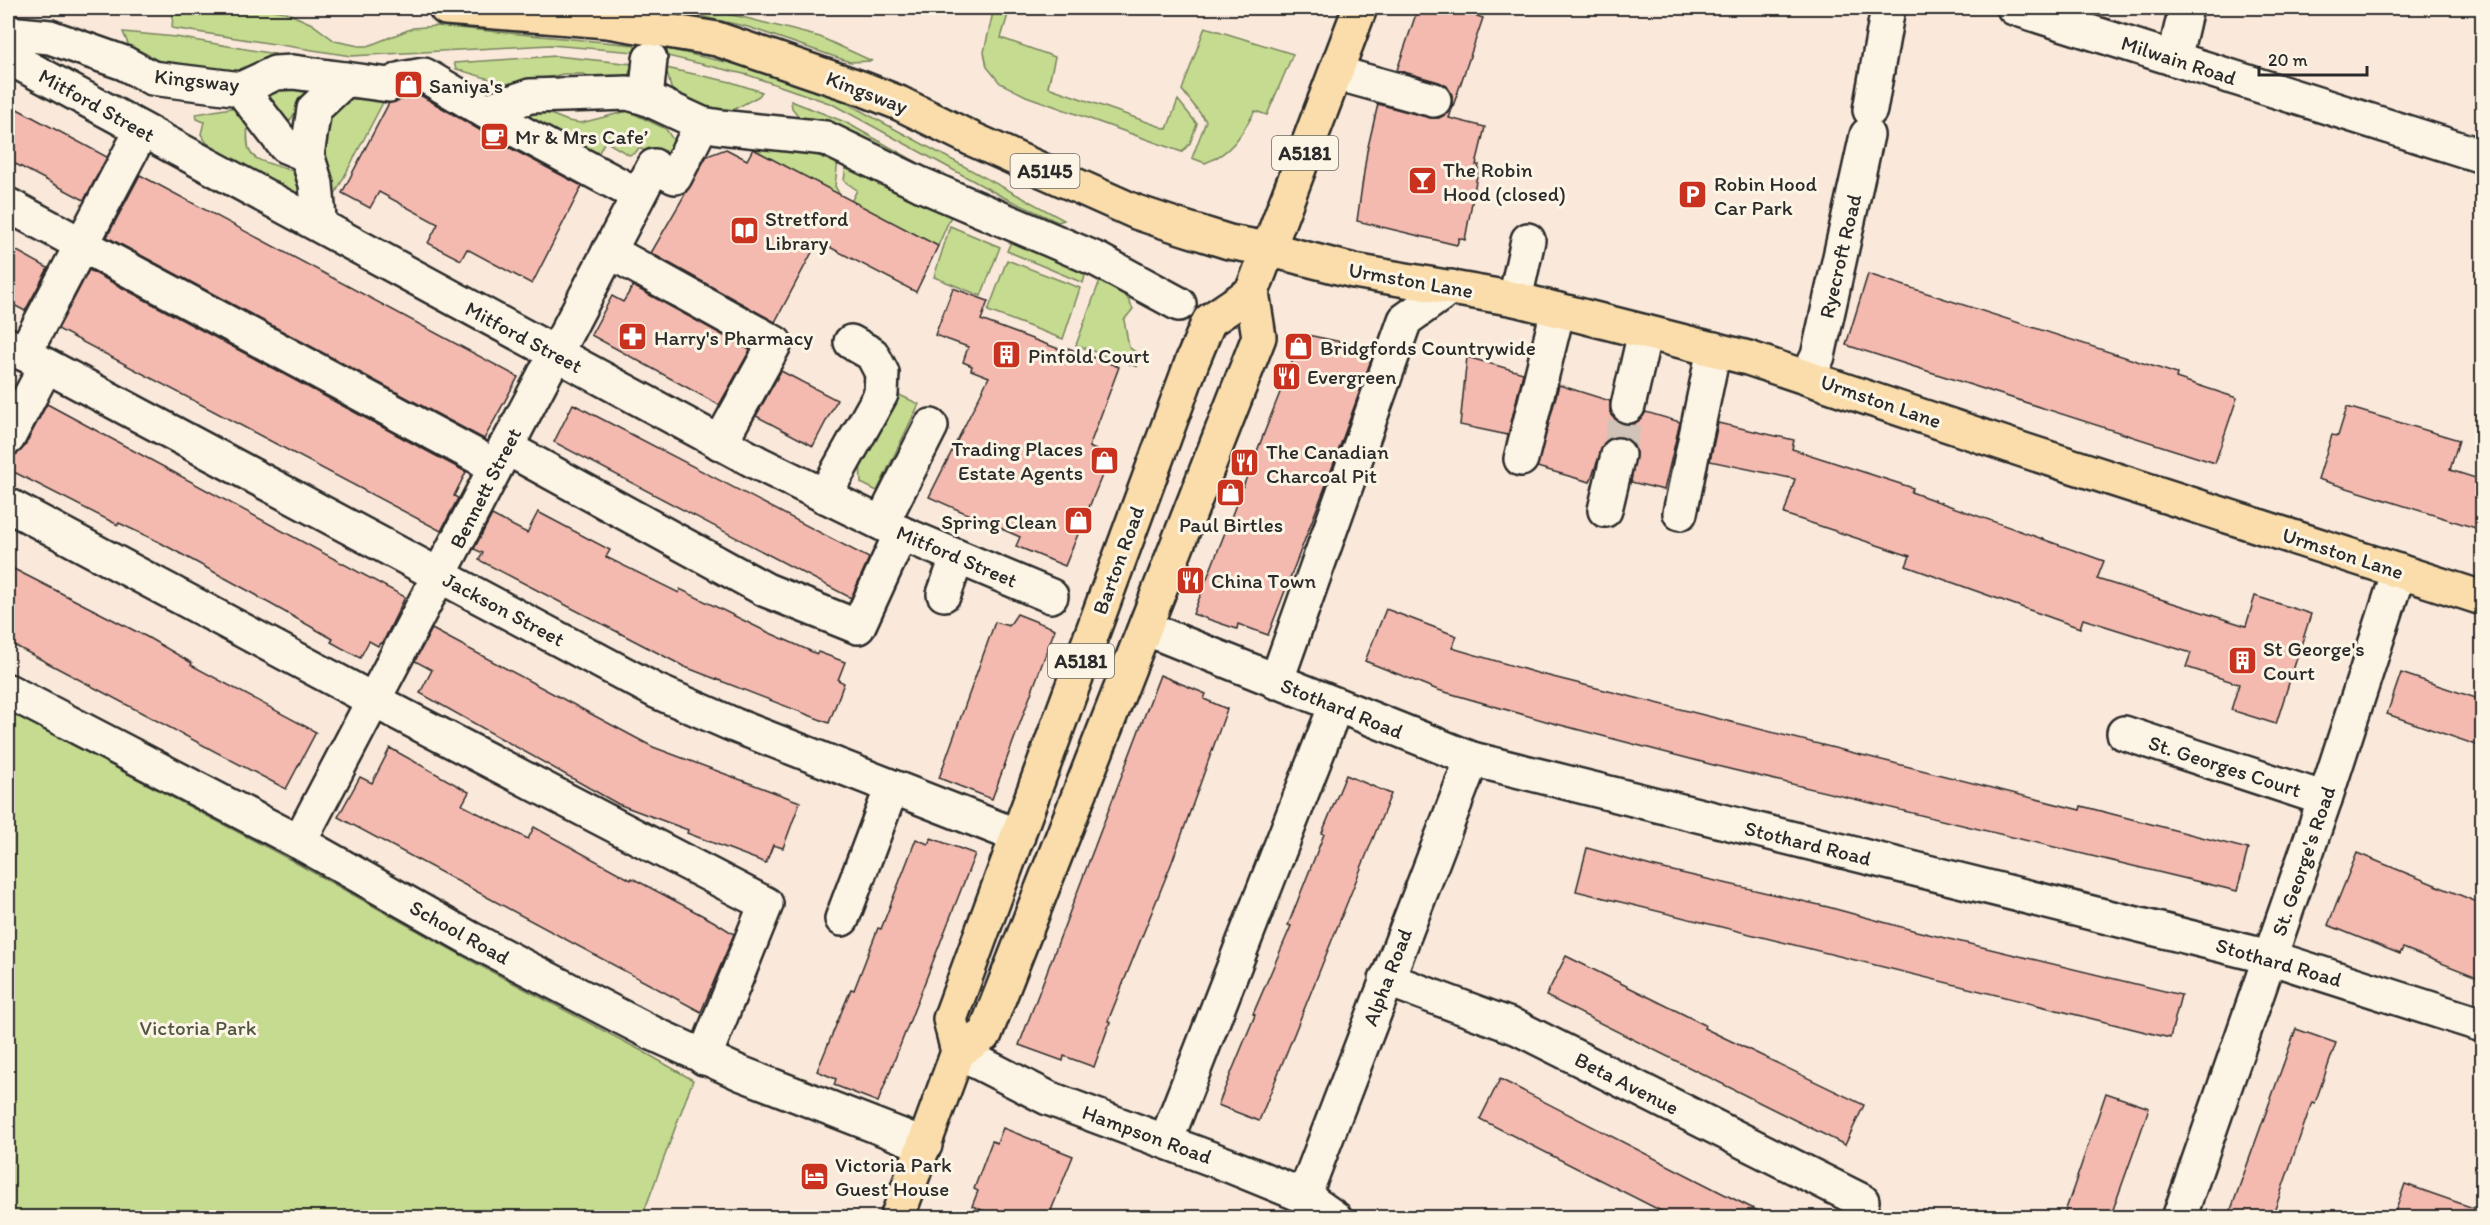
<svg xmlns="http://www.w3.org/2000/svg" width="2490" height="1225" font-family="Itim,sans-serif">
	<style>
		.green { fill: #c5db90; stroke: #78835e; stroke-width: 1.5 }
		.building { fill: #f4baaf; stroke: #2b2b2b; stroke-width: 1.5 }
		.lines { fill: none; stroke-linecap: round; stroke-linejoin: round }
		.minor-tunnel { stroke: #d1c3b7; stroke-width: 33; stroke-dasharray: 33 16; stroke-linecap: butt }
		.minor-casing { stroke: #2b2b2b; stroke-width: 38 }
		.major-casing { stroke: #2b2b2b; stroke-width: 38 }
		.minor { stroke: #fcf5e5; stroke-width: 33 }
		.major { stroke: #faddab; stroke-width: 33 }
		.labels { text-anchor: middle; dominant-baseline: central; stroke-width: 6; stroke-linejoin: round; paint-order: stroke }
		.shield { fill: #fcf5e5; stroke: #6a6863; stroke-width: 1.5 }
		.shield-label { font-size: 20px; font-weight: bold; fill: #2b2b2b }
		.street-label { font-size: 21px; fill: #2b2b2b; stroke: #fcf5e5 }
		.poi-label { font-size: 21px; fill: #2b2b2b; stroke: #fcf5e5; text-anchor: start }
		.park-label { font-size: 21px; fill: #525744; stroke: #fcf5e5 }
	</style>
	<rect width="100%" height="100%" fill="#fae9da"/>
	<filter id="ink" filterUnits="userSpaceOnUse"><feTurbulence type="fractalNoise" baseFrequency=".0167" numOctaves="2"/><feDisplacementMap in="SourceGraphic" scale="12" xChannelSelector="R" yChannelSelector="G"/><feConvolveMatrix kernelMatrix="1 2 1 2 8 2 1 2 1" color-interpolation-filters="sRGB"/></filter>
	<g filter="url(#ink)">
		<g class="green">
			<polygon points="261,8 285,12 312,24 335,41 359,46 368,46 413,28 437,26 635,45 635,52 550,45 351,56 172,28 173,15"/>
			<polygon points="673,8 694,8 742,17 820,37 872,61 850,62 748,27 673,10"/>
			<polygon points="994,8 1010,8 1001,38 1055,57 1048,87 1167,129 1178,100 1197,124 1190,143 1182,152 1026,96 1000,83 987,67 984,52"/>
			<path d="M1205 27 1293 54 1267 115 1255 111C1242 134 1232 153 1205 163L1192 158 1206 121 1182 90Z"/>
			<polygon points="123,32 176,37 275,54 273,58 242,72 149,64 132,53"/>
			<polygon points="667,49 748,67 839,99 1064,220 1058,222 1003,197 832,104 748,75 667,56"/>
			<polygon points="556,56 633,64 627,78 609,84 583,74 563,74 513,86 456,69 454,63"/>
			<path d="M666 68 731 82 762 92 759 96C712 121 719 121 674 92L671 88Z"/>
			<polygon points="282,80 307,89 309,93 286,126 262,95"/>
			<polygon points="388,93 333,198 319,163 321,116 337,103"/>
			<polygon points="791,101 845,122 963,188 803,122 792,108"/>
			<polygon points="525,104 568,121 581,123 628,111 666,129 675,143 667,162 639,148 635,153 629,155 605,141 592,166 512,115"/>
			<path d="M231 108 236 109 248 121C245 161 251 157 286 169 290 170 295 171 298 175 303 183 302 199 304 208L211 158 215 149 206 142 201 134 204 122 197 119 196 114Z"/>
			<polygon points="801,147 825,159 838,159 835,186 841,197 753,149"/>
			<polygon points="847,158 954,209 938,246 851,202 857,190 844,181"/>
			<polygon points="950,226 1000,247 981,296 934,277"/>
			<polygon points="1015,232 1088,265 1083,283 1007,251"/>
			<polygon points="1007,260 1080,288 1063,339 988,311"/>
			<polygon points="1103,272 1119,282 1133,309 1124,320 1129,347 1138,354 1137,367 1076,345"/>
			<polygon points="893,392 919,404 877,491 861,483 860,459"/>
			<polygon points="8,711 289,859 477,964 644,1052 693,1080 642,1217 8,1217"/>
		</g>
		<g class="building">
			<polygon points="1418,8 1453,8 1483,18 1449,118 1485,127 1476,165 1479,165 1465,240 1459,238 1457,245 1357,221 1367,151 1378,104 1430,118 1439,118 1448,113 1452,106 1452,95 1447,86 1439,82 1397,70"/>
			<polygon points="420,95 512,149 582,186 532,284 467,249 461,260 428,243 438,224 379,192 370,208 342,193 389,103"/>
			<polygon points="8,104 107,157 84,200 8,160"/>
			<polygon points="726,149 747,160 753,149 938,246 916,292 818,241 775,322 651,253 707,156"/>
			<polygon points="140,175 518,377 484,439 107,237"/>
			<polygon points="8,246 48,268 25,311 8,302"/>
			<polygon points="89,270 466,472 454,496 458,498 441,531 58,329"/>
			<polygon points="1868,274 2177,374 2176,378 2237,398 2215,463 1846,345"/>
			<polygon points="633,286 750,350 719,405 591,335 612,296 623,302"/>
			<polygon points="953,288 988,301 981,320 1067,352 1068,348 1119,367 1089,447 1110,456 1065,566 1016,546 1020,537 929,497 989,377 971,370 972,366 963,362 968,347 935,335"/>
			<polygon points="1303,334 1375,349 1327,482 1268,635 1238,624 1237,629 1193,614"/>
			<polygon points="1467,357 1523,373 1508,435 1460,425"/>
			<polygon points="781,371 837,400 813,446 756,416"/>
			<polygon points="1559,385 1610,401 1610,412 1615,419 1623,424 1634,424 1641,419 1646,412 1680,422 1664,490 1631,482 1636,450 1631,442 1622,437 1612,437 1604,443 1590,482 1537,467"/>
			<polygon points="47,404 405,597 382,644 380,643 378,646 369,641 360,658 331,642 333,639 258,597 258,596 159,542 119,523 118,525 8,469 8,457 17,454 24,447"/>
			<polygon points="573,404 869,558 851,598 554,442"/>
			<polygon points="2347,407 2459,440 2450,470 2482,480 2482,530 2318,479 2332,435 2338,436"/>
			<polygon points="1718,423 1794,440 1792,449 1913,488 1911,492 2104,561 2097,579 2246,626 2255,596 2311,614 2276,724 2231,710 2239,684 2186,667 2191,653 2083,619 2080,628 1906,566 1910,556 1784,514 1795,479 1710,461"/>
			<polygon points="538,512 610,550 606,557 679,593 680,589 763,630 817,654 818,652 845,662 838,680 844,683 829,723 685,667 479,560 483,553 474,549 492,515 527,533"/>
			<polygon points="8,566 147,637 192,663 191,665 316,732 286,789 8,642"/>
			<polygon points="1386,609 1457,636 1452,648 1537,673 2080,810 2081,806 2248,849 2237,891 1721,767 1549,722 1438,690 1365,661"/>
			<polygon points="1017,614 1055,629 992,799 939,778 995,622 1009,626"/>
			<polygon points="432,629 653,747 800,802 783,848 773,845 766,863 687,833 688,830 618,804 420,693 432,670 415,661"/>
			<polygon points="2401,673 2482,700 2482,747 2387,714"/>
			<polygon points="1160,675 1206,694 1204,699 1227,709 1172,862 1108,1021 1110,1022 1094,1067 1064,1056 1063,1061 1019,1045"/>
			<polygon points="390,748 469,792 462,805 528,839 534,827 631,880 632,878 713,921 734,934 701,1012 338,817 360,777 372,783"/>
			<polygon points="1346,775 1391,794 1259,1121 1218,1105 1255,1015 1253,1014 1291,926 1288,925 1324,834 1322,833"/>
			<polygon points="931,838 975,854 878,1102 834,1085 836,1079 817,1071 851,989 854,990 878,928 881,929 916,839 928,844"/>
			<polygon points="1587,848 1651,866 1828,907 1916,931 2181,995 2170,1038 1576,891"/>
			<polygon points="2357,853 2482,904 2482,979 2403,948 2400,954 2328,925"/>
			<polygon points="1566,956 1705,1025 1704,1028 1864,1105 1845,1145 1546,996"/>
			<polygon points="2296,1029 2336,1043 2315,1103 2312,1102 2272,1218 2228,1218"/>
			<polygon points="1500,1079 1720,1192 1772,1218 1675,1218 1480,1119"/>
			<polygon points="2106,1093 2149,1108 2138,1140 2110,1218 2063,1218"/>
			<polygon points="1003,1128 1073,1156 1048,1218 1002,1218 972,1206 978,1191 974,1189 992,1141 997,1143"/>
			<polygon points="2405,1184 2482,1211 2482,1218 2393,1218"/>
		</g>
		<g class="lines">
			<polyline class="minor-tunnel" points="1618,455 1628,406"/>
			<defs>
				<g id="minor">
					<polyline points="2014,8 2482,156"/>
					<polyline points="8,33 50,37 124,63 152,78 241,89 275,73 293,72 389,85 402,79 424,75 522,133 623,187"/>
					<polyline points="8,57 758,463 901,533 1051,596"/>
					<polyline points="2174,59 2186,8"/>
					<polyline points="1336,73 1434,100"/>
					<polyline points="241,89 285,146 307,155 314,109 346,79"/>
					<polyline points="646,98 650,59"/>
					<polyline points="1870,110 1888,8"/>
					<polyline points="485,111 530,96 628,93 646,98 702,124 720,127 825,138 920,184 1098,260 1179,304"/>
					<polyline points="307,155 316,184 319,218"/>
					<polyline points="669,174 675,177 702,124"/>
					<polyline points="8,205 495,466"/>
					<polyline points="609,251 775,343 720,443"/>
					<polyline points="1515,299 1528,240"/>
					<polyline points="8,345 656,691 734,725 1018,836"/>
					<polyline points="24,354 142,130"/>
					<polyline points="1808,376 1818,356 1867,135"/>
					<polyline points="1628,406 1645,332"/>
					<polyline points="8,438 46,366"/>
					<polyline points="505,447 766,590 858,627 901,533"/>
					<polyline points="1521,459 1558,310"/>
					<polyline points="824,496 881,394 882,373 872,354 851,342"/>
					<polyline points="8,505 373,700 766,904 704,1058"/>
					<polyline points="1605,510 1618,455"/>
					<polyline points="1680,513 1714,349"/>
					<polyline points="882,523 931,426"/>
					<polyline points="944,594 957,558"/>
					<polyline points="1145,628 1472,759 2269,957 2482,1025"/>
					<polyline points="1276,682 1405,320 1451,287"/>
					<polyline points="8,691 299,842 471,939 652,1033 740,1073 925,1145"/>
					<polyline points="2124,733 2325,799"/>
					<polyline points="299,842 654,166"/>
					<polyline points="842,919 892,787"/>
					<polyline points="1386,979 1518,1028 1862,1201"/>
					<polyline points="958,1052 1048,1098 1228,1165 1304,1196 1335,1218"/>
					<polyline points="1166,1141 1336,705"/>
					<polyline points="1304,1196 1472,759"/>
					<polyline points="2179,1218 2325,799 2399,571"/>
				</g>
				<g id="major">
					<polyline points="446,8 607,21 717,39 861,88 899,103 972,139 1136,212 1181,227 1229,242 1268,249 1354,271 1515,299 1748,358 2026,451 2482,598"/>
					<polyline points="958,1052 985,1034 1259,337 1252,292 1360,8"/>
					<polyline points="897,1218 958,1052 950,1019 1192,362 1209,321 1252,292"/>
				</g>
			</defs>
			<use href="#minor" class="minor-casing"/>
			<use href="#major" class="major-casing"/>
			<use href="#minor" class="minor"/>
			<use href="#major" class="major"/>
		</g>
	</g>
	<defs>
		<symbol id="shop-square" viewBox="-11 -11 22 22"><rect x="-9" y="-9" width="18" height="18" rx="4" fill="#c8321e" stroke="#fcf5e5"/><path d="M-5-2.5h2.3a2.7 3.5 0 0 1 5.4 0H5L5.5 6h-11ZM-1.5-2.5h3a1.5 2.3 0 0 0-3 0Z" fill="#fff"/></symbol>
		<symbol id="cafe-square" viewBox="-11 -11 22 22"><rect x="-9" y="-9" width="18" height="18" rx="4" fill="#c8321e" stroke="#fcf5e5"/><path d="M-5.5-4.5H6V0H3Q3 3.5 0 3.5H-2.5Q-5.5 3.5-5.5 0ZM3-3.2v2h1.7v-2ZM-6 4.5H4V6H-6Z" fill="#fff"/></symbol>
		<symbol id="bar-square" viewBox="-11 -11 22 22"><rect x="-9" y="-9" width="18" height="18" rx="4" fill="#c8321e" stroke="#fcf5e5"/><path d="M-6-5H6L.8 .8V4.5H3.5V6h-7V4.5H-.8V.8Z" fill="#fff"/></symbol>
		<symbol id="parking-square" viewBox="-11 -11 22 22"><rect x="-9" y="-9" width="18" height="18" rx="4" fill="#c8321e" stroke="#fcf5e5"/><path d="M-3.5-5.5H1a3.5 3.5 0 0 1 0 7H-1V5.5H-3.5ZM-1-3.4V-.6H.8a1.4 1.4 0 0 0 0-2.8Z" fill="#fff"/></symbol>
		<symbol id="library-square" viewBox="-11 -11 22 22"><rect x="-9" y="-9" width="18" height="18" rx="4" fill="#c8321e" stroke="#fcf5e5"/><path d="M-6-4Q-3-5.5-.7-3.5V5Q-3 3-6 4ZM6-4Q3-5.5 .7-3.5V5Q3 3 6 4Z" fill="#fff"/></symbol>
		<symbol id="pharmacy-square" viewBox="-11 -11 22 22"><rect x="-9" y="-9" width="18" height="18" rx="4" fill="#c8321e" stroke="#fcf5e5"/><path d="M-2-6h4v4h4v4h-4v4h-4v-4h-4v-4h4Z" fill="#fff"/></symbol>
		<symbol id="building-square" viewBox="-11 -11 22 22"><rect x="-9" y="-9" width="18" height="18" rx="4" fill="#c8321e" stroke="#fcf5e5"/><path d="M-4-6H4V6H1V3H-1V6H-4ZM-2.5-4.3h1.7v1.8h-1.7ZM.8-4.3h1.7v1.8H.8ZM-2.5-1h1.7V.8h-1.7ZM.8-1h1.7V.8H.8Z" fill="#fff"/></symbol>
		<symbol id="restaurant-square" viewBox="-11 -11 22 22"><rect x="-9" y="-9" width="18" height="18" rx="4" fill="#c8321e" stroke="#fcf5e5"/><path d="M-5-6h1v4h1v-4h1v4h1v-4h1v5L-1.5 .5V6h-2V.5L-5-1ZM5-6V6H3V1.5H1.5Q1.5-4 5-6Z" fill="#fff"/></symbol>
		<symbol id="hotel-square" viewBox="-11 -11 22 22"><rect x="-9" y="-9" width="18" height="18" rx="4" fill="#c8321e" stroke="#fcf5e5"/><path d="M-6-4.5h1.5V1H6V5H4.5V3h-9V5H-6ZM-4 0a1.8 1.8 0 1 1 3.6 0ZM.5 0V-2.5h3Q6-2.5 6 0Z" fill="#fff"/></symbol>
	</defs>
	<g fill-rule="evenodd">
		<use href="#shop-square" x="392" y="68" width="33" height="33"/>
		<use href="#cafe-square" x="478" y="120" width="33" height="33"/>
		<use href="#bar-square" x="1406" y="164" width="33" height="33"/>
		<use href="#parking-square" x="1676" y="178" width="33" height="33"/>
		<use href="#library-square" x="728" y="214" width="33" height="33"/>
		<use href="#pharmacy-square" x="616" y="320" width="33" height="33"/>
		<use href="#shop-square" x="1282" y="330" width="33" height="33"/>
		<use href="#building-square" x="990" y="338" width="33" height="33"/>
		<use href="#restaurant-square" x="1270" y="360" width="33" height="33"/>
		<use href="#shop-square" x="1088" y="444" width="33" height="33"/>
		<use href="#restaurant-square" x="1228" y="446" width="33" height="33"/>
		<use href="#shop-square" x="1214" y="476" width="33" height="33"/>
		<use href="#shop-square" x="1062" y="504" width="33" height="33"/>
		<use href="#restaurant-square" x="1174" y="564" width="33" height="33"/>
		<use href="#building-square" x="2226" y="644" width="33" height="33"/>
		<use href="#hotel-square" x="798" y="1160" width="33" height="33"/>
	</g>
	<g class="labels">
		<g class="shield">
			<rect x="1272" y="136" width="66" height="34" rx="4.5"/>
			<rect x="1010.5" y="154" width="69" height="34" rx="4.5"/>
			<rect x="1048" y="644" width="66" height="34" rx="4.5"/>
		</g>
		<g class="shield-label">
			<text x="1305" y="153">A5181</text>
			<text x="1045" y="171">A5145</text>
			<text x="1081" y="661">A5181</text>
		</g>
		<g class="street-label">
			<text transform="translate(2179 60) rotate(18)">Milwain Road</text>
			<text transform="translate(197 80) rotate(6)">Kingsway</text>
			<text transform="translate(867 92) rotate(21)">Kingsway</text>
			<text transform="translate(97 105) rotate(29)">Mitford Street</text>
			<text transform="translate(1840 256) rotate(-77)">Ryecroft Road</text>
			<text transform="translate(1411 280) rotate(10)">Urmston Lane</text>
			<text transform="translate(524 337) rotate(28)">Mitford Street</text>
			<text transform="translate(1881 401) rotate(19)">Urmston Lane</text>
			<text transform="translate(485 488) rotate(-63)">Bennett Street</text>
			<text transform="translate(2343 553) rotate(18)">Urmston Lane</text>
			<text transform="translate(957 556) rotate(23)">Mitford Street</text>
			<text transform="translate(1118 560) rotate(-70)">Barton Road</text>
			<text transform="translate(504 609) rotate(28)">Jackson Street</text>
			<text transform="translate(1342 708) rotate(22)">Stothard Road</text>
			<text transform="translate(2225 766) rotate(18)">St. Georges Court</text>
			<text transform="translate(1808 843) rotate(14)">Stothard Road</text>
			<text transform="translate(2303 861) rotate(-71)">St. George's Road</text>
			<text transform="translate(460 932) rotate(29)">School Road</text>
			<text transform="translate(2279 962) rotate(16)">Stothard Road</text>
			<text transform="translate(1387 977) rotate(-69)">Alpha Road</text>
			<text transform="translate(1627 1083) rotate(27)">Beta Avenue</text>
			<text transform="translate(1147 1134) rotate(20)">Hampson Road</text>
		</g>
		<g class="poi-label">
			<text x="429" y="85">Saniya's</text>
			<text x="515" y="136">Mr &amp; Mrs Cafe’</text>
			<text x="1443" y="169">The Robin<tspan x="1443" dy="24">Hood (closed)</tspan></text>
			<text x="1714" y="183">Robin Hood<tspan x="1714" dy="24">Car Park</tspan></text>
			<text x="765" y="218">Stretford<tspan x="765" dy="24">Library</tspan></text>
			<text x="654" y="337">Harry's Pharmacy</text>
			<text x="1320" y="347">Bridgfords Countrywide</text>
			<text x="1028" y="355">Pinfold Court</text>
			<text x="1307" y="376">Evergreen</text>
			<text x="1083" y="448" text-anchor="end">Trading Places<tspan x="1083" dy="24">Estate Agents</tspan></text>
			<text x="1266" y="451">The Canadian<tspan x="1266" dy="24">Charcoal Pit</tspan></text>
			<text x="1057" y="521" text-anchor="end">Spring Clean</text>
			<text x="1231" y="524" text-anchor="middle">Paul Birtles</text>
			<text x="1211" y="580">China Town</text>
			<text x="2263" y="648">St George's<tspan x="2263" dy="24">Court</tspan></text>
			<text x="835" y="1164">Victoria Park<tspan x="835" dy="24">Guest House</tspan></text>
		</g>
		<g class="park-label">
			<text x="198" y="1027">Victoria Park</text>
		</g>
	</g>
	<rect width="2490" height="1225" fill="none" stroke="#fcf5e5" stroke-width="30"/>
	<rect x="15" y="15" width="2460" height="1195" fill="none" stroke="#2b2b2b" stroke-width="2" filter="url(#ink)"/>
	<path d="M2259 66v9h108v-9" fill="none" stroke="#2b2b2b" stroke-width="3"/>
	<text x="2268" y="66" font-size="18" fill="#2b2b2b" stroke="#fcf5e5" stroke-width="4.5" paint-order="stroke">20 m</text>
</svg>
